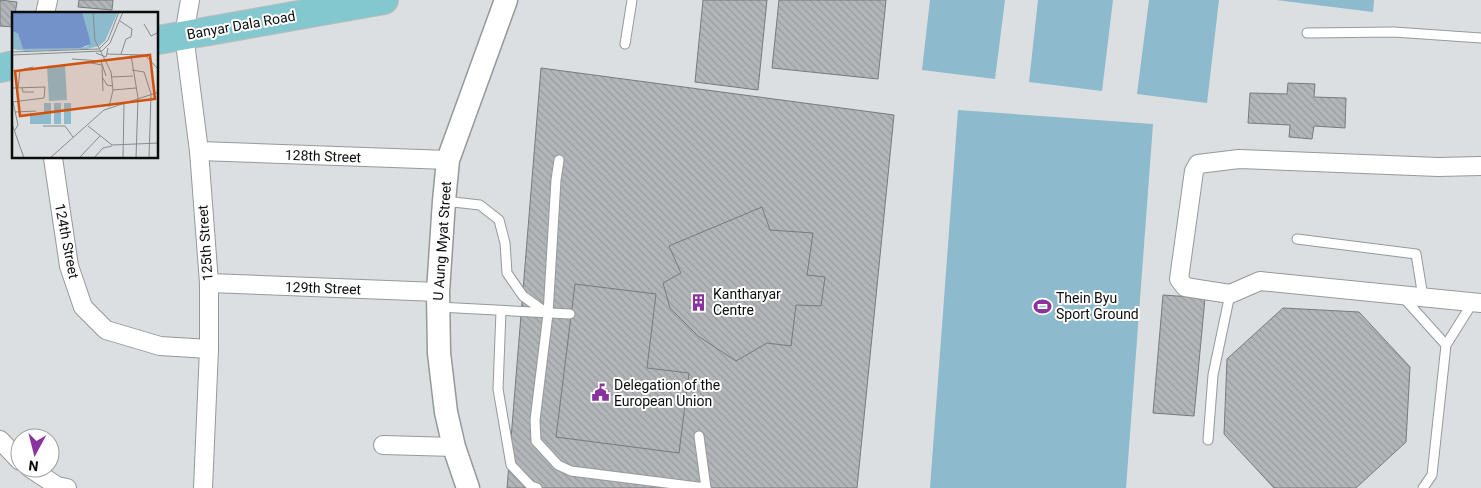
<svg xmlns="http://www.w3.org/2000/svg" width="1481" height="488" font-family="Roboto,sans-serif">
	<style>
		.green { fill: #8dbbcd }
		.building { fill: url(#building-back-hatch); stroke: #787b7d }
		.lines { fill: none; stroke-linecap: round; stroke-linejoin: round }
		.service-casing { stroke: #95999a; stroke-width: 11 }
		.minor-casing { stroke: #95999a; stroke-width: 20 }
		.tertiary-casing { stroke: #95999a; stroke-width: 25 }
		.primary-casing { stroke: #bbb; stroke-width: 30 }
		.service { stroke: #fff; stroke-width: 9 }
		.minor { stroke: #fff; stroke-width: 18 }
		.tertiary { stroke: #fff; stroke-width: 22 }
		.primary { stroke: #83c8ce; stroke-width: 28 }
		.labels { text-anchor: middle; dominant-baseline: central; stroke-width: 4; stroke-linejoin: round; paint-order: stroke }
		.street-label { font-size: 14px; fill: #0b0d0d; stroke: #fff }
		.poi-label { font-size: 14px; fill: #0b0d0d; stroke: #fff; text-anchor: start }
		.inset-road { fill: none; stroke: #888b8c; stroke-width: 1 }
		.view { fill: #d2510c; fill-opacity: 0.15; stroke: #d2510c; stroke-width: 2.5 }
		.inset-edge { fill: none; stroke: #0b0d0d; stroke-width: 2.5 }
	</style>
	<defs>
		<pattern id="building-back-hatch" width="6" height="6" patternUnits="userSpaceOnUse" patternTransform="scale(1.25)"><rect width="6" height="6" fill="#b3b6b9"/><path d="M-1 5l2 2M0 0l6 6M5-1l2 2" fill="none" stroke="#999b9e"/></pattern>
	</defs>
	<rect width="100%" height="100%" fill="#dbdfe1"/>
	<g class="green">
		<polygon points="930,0 1005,0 995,79 922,70"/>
		<polygon points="1038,0 1113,0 1102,91 1029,82"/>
		<polygon points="1149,0 1219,0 1207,103 1137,94"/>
		<polygon points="1276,0 1374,0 1373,12"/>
		<polygon points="958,110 1153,124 1126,488 930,488"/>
	</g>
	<g class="building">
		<polygon points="0,0 17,2 15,14 14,14 14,27 0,26"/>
		<polygon points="79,0 113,0 112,10 78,7"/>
		<polygon points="703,0 767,0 758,90 695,82"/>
		<polygon points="779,0 886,0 878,79 772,68"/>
		<polygon points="541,68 894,115 857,488 507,488"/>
		<polygon points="1288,83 1315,84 1314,97 1346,98 1345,128 1314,126 1312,139 1289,137 1290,125 1248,123 1250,93 1287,94"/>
		<polygon points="762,207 770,230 813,233 807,275 825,277 821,306 796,305 791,346 767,343 736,361 698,336 670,308 663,283 681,273 669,246"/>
		<polygon points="575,284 656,294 647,368 689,373 679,453 556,437"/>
		<polygon points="1163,295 1205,298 1194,416 1153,413"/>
		<polygon points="1283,308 1359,312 1410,367 1406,442 1356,488 1274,488 1224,434 1227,359"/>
	</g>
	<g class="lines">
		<defs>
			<g id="service">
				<polyline points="1307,33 1394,32 1481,38"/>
				<polyline points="625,44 632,0"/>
				<polyline points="559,160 556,180 548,314 535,420 536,441 558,465 571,471 706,488"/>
				<polyline points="444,201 480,205 499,220 505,243 507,273 523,296 548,314"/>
				<polyline points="1297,239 1416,254 1423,297"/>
				<polyline points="1402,296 1446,345"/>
				<polyline points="438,307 570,314"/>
				<polyline points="501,311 498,389 511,465 531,486 537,488"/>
				<polyline points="699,436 706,488"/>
				<polyline points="1208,440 1213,375 1230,294"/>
				<polyline points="1423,488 1432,475 1446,345 1473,302"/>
			</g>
			<g id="minor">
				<polyline points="190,0 184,35 199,151 209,283 209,349 203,488"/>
				<polyline points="45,14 48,0"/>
				<polyline points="199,151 448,160"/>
				<polyline points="53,158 69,266 83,307 106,330 160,346 209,349"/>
				<polyline points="1481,166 1438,167 1239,159 1198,164 1194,171 1179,279 1185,287 1230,294 1260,281 1481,303"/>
				<polyline points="209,283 438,292"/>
				<polyline points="0,440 20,461"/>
				<polyline points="383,445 454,447"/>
				<polyline points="30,468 57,486 67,488"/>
			</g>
			<polyline id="tertiary" points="468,488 454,447 446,412 439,353 438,292 444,201 448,160 506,0"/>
			<g id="primary">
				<polyline points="158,40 384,0"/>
				<polyline points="0,68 14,65"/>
			</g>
		</defs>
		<use href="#service" class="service-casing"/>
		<use href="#minor" class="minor-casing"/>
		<use href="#tertiary" class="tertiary-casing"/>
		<use href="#primary" class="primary-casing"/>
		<use href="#service" class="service"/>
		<use href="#minor" class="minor"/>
		<use href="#tertiary" class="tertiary"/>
		<use href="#primary" class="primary"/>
	</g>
	<defs>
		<symbol id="building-bare" viewBox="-9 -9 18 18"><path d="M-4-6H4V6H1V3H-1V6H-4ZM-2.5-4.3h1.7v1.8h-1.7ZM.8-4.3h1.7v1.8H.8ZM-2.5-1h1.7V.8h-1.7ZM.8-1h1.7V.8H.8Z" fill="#8a339f" stroke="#fff" stroke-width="2.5" paint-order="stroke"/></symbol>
		<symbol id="stadium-bare" viewBox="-9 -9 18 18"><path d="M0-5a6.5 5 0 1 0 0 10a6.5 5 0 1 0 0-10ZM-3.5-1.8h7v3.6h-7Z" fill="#8a339f" stroke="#fff" stroke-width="2.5" paint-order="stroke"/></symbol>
		<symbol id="civic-bare" viewBox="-9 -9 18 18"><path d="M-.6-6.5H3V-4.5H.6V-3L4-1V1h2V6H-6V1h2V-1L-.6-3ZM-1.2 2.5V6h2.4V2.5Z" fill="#8a339f" stroke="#fff" stroke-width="2.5" paint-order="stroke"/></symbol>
	</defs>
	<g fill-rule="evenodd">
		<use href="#building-bare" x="686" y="290" width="25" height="25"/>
		<use href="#stadium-bare" x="1030" y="294" width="25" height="25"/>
		<use href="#civic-bare" x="588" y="380" width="25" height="25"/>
	</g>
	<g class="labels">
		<g class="street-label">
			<text transform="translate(241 25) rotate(-10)">Banyar Dala Road</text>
			<text transform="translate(323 156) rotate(2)">128th Street</text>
			<text transform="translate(67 241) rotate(79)">124th Street</text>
			<text transform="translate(442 241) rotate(-86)">U Aung Myat Street</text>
			<text transform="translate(205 243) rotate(-94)">125th Street</text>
			<text transform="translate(323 288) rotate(2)">129th Street</text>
		</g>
		<g class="poi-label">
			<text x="713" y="294">Kantharyar<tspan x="713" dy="16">Centre</tspan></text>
			<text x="1056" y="298">Thein Byu<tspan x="1056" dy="16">Sport Ground</tspan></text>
			<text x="614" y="385">Delegation of the<tspan x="614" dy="16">European Union</tspan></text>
		</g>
	</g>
	<g transform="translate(12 12)">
		<rect width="146" height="146" fill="#dbdfe1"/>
		<path d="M53 53 55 88 37 89 35 54ZM32 91H39V112H18V101H32ZM42 91H49V112H42ZM52 91H59V112H52Z" fill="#8dbbcd"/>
		<path d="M70 0H106L93 29 87 34 75 37 14 39 0 37V19L6 22 11 37 74 35 79 31 72 16Z" fill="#8dbbcd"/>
		<path d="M0 0H70L79 32 68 36 11 37 6 22 0 19Z" fill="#7392ca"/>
		<path class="inset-road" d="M81 0 83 28 99 60 101 78 97 95M108 9 120 17 119 25 114 27 109 42M132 12 139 24 147 20M0 40 87 37 96 28 107 0M84 41 94 45 96 36M95 42 133 43 147 58M0 43 90 39 98 31 111 0M119 43 126 86 124 146M60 47 89 49 94 64M74 50 90 53 91 79M120 58 132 60 139 82 137 146M90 65 95 73 101 74M100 65 121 64M0 76 33 75 32 86 0 90M6 76 8 58 21 55M10 76 11 80H22M101 78 124 76M1 90 6 113 3 118M3 100 24 99M0 112 12 146M31 114H53L61 125M76 114 100 133M100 133 147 131M38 146 92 98 147 80M67 146 88 124M82 146 91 136 100 134M111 146 112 92"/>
		<path class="view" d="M138 43 143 87 8 104 3 59Z"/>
		<rect width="146" height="146" class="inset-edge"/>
	</g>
	<g transform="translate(35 453) rotate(187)"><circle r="24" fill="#ffffff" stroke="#9d9e9e"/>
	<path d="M0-4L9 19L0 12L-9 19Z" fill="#8a339f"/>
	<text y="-8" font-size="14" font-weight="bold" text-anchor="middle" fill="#0b0d0d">N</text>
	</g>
</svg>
